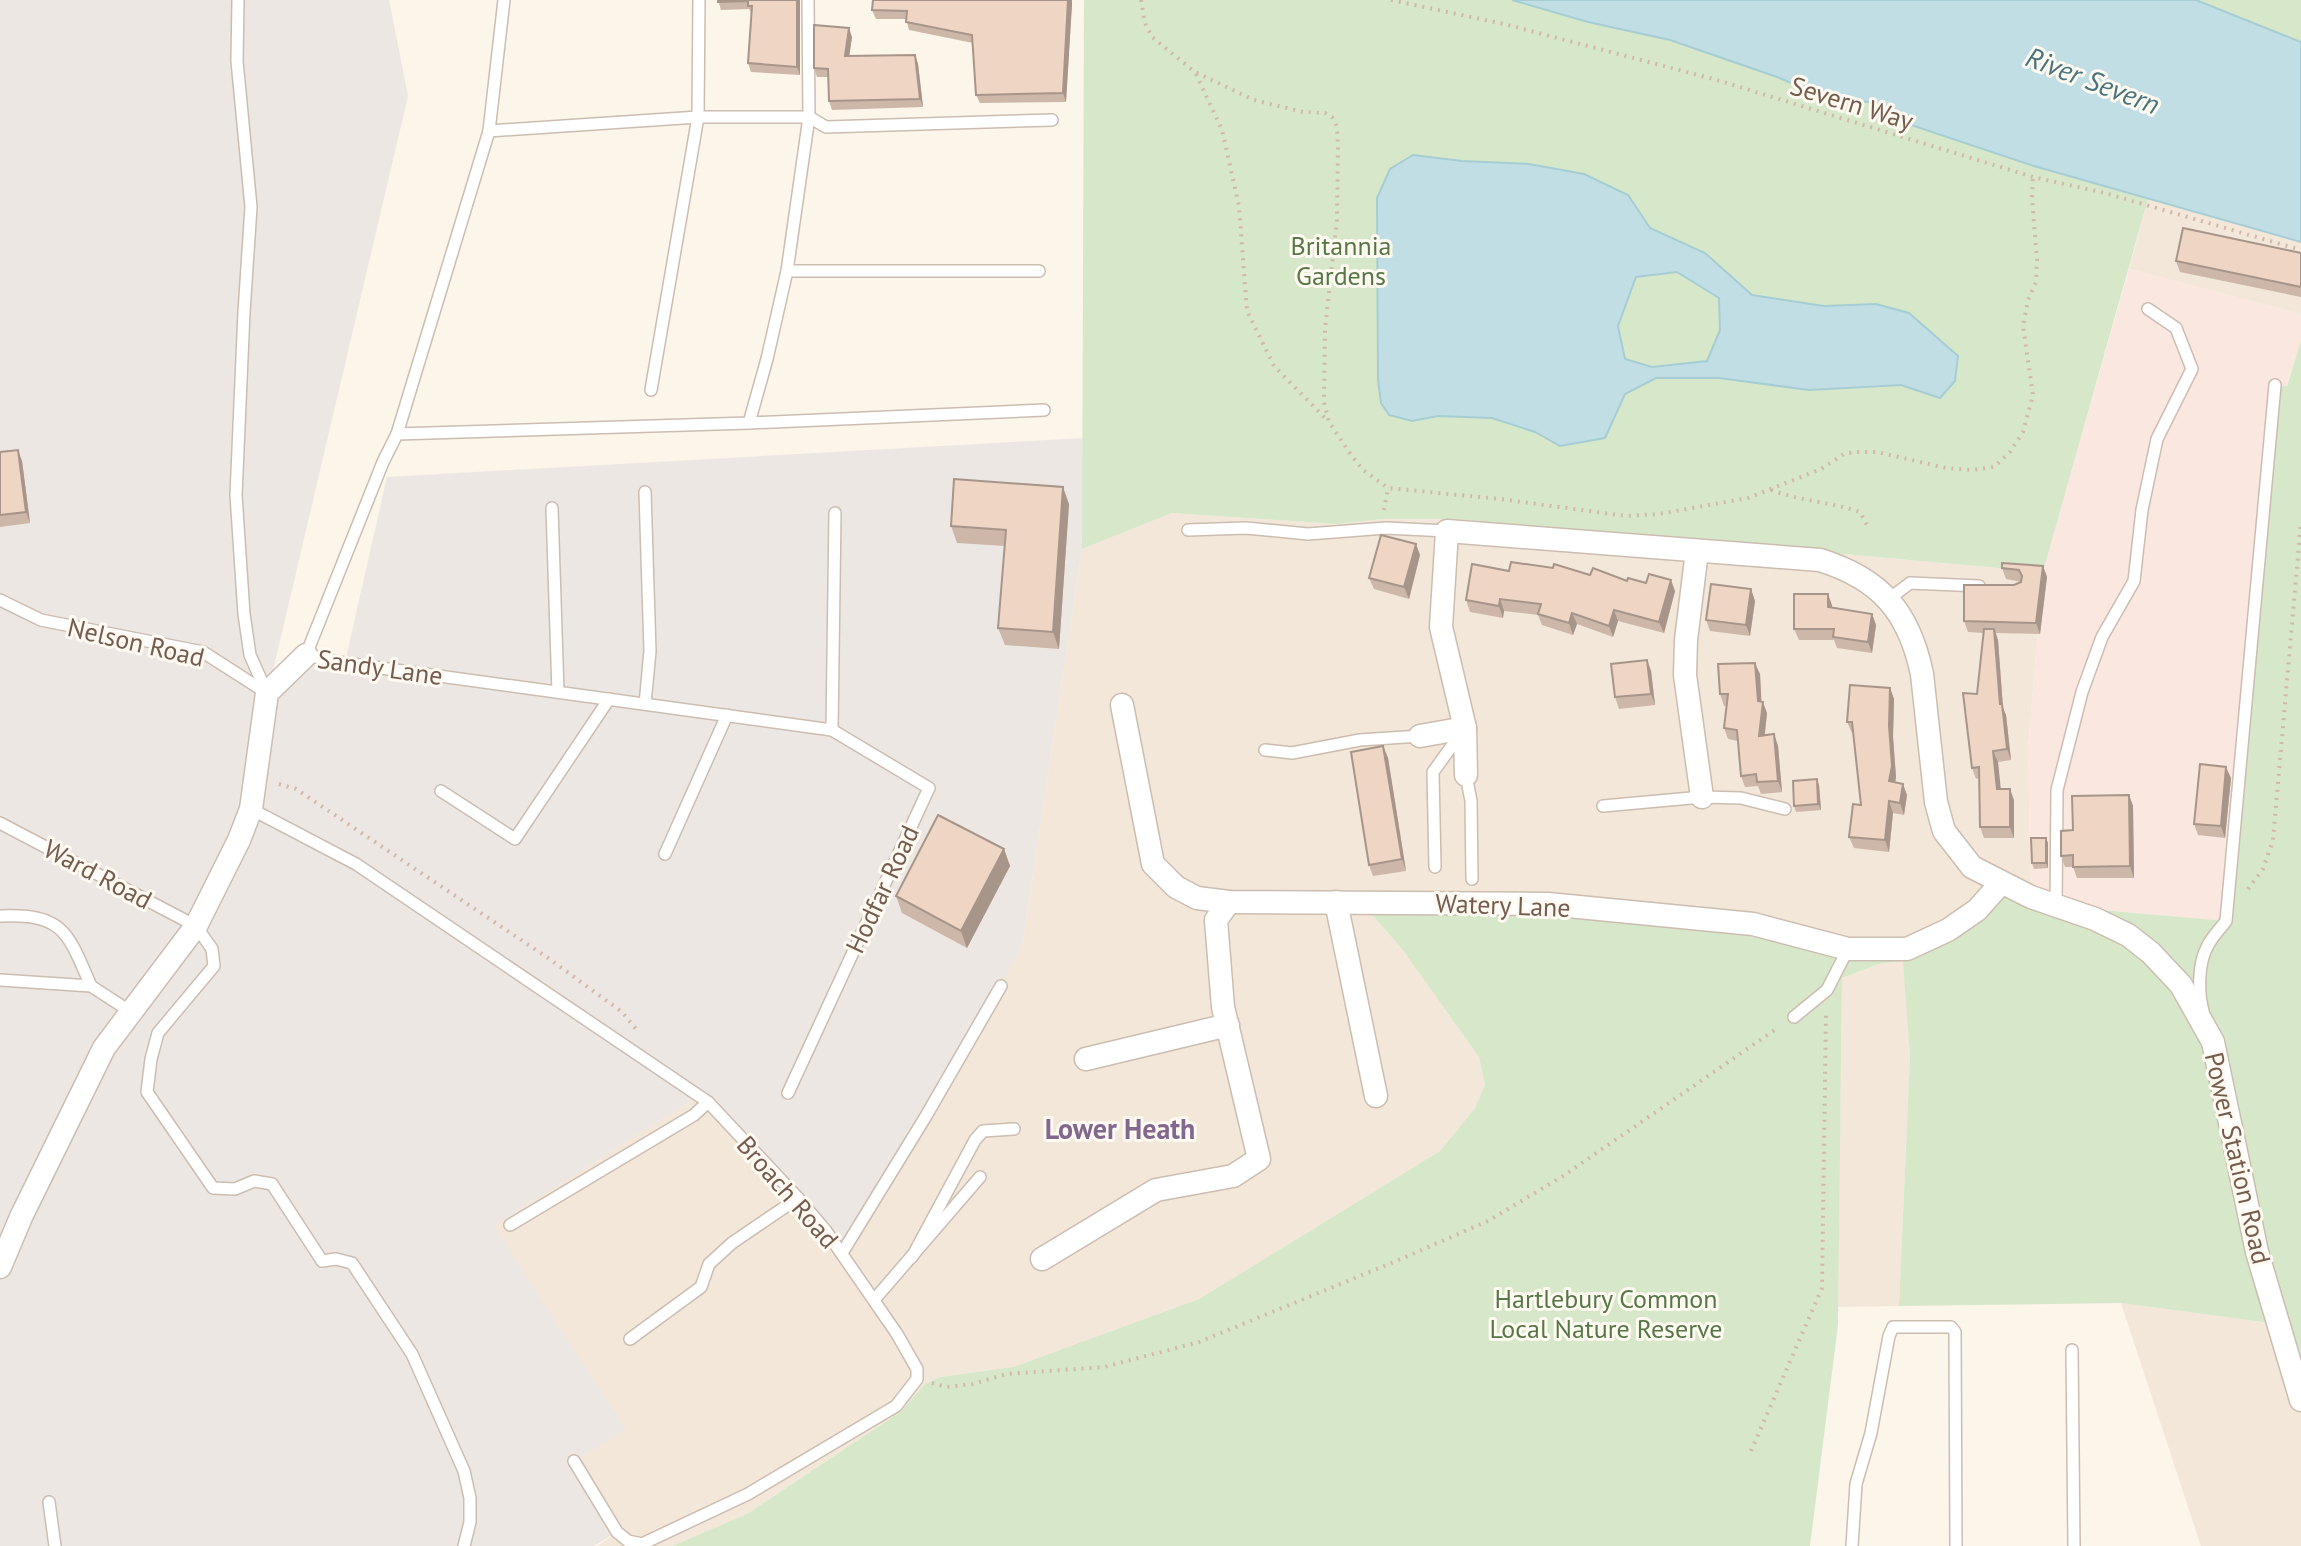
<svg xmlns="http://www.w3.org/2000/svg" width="2301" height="1546" font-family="'PT Sans',sans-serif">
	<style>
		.residential { fill: #f2e7d9 }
		.commercial { fill: #fae7df }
		.industrial { fill: #ede7e3 }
		.green { fill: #d6e8c9 }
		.water { fill: #c0dee3; stroke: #a7cdd4; stroke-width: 2; fill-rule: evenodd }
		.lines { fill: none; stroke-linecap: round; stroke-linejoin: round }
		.lane-casing { stroke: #ccbdb1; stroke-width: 14 }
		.street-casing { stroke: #ccbdb1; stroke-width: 25 }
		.path { stroke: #d3b8a7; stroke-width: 4; stroke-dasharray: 2 6; stroke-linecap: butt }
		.lane { stroke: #fff; stroke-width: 11 }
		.street { stroke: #fff; stroke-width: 22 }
		.wall { fill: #cdb7a9 }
		.shaded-wall { fill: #a79589 }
		.building { fill: #eed5c4; stroke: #a79589; stroke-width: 2 }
		.labels { text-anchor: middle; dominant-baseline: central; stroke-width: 6; stroke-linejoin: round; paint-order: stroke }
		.street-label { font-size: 26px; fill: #745d4f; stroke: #fef9f1 }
		.park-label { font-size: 26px; fill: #567848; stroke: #fef9f1 }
		.water-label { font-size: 28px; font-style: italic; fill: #47757e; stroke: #fef9f1 }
		.neighbourhood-label { font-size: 28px; font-weight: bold; fill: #82678f; stroke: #fef9f1 }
	</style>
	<rect width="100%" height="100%" fill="#fbf5ea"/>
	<g class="residential">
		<polygon points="2148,199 2301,242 2301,314 2129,269"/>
		<polygon points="1172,513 1336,524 1383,519 1456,519 2043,572 2028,749 2031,897 1907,949 1362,903 1402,949 1479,1057 1485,1085 1475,1108 1440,1151 1199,1299 1013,1367 940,1377 925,1384 900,1412 747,1514 672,1546 597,1546 617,1533 574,1461 625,1429 493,1225 699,1096 1022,947 1082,549"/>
		<polygon points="1904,961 1910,1056 1899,1306 1838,1307 1842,978 1879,964"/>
		<polygon points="2121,1303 2278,1324 2301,1400 2301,1546 2201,1546"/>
	</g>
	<polygon class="commercial" points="2129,269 2301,314 2301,340 2286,387 2275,385 2226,921 2056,906 2031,897 2028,749 2043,572"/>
	<polygon class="industrial" points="0,0 389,0 408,96 268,692 306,655 345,662 387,477 1084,438 1082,549 1022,947 926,1116 842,1253 699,1096 494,1225 626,1429 575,1461 617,1532 594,1546 0,1546"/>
	<g class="green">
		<polygon points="1084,0 1512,0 1588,22 1670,40 1777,77 1829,99 1870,102 1872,113 2034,166 2148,199 2043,572 1456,519 1383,519 1336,524 1172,513 1082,549"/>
		<polygon points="2196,0 2301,0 2301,42"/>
		<polygon points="2301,340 2301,1400 2278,1324 2121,1303 1899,1306 1910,1056 1903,961 1879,964 1842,978 1838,1325 1810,1546 672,1546 747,1514 900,1412 925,1384 940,1377 1013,1367 1199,1299 1440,1151 1475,1108 1485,1085 1479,1057 1402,949 1361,902 1523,903 1907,949 2001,883 2056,906 2226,921 2275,385 2287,386"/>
	</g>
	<g class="water">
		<polygon points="1512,0 2196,0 2301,42 2301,242 2034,166 1872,112 1870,102 1829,99 1777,77 1670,40 1588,22"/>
		<path d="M1413 155 1462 161 1529 164 1584 174 1628 195 1650 228 1705 253 1752 295 1824 306 1876 304 1909 313 1958 356 1955 381 1940 398 1901 385 1809 390 1719 378H1656L1625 394 1605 438 1560 446 1535 432 1492 418 1438 416 1412 421 1389 415 1381 403 1378 380 1377 198 1390 169ZM1677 272 1719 298 1720 330 1707 361 1652 367 1625 359 1618 326 1636 277Z"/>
	</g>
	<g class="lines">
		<defs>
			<g id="lane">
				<polyline points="238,0 237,61 251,207 244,312 236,495 244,614 250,655 267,693"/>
				<polyline points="808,0 809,117 698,117 489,131 397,434 383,462 306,655 345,663 832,730 835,513"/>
				<polyline points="489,131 504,0"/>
				<polyline points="787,271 1039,271"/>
				<polyline points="651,390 698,117 699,0"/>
				<polyline points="749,423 1044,410"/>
				<polyline points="397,434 749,423 767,359 787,271 809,117 826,127 1052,120"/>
				<polyline points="645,492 650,651 645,704"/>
				<polyline points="552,508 558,692"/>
				<polyline points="1188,530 1246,528 1308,534 1386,528 1447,531"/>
				<polyline points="1889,599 1910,583 1979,586"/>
				<polyline points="0,600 41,620 203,652 267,693"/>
				<polyline points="1265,750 1292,753 1360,740 1420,736"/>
				<polyline points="1466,775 1471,801 1472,879"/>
				<polyline points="441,791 515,839 609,699"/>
				<polyline points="1603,806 1702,797 1741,798 1785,809"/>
				<polyline points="251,809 356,864 708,1102 798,1198 826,1231 897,1334 917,1369 917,1379 896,1406 748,1494 642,1544 628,1541 617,1532 574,1461"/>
				<polyline points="0,823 196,926 212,949 214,966 158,1033 151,1059 147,1092 213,1188 235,1189 254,1181 272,1184 322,1261 336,1259 352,1263 412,1354 464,1471 470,1498 470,1522 464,1546"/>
				<polyline points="665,854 727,715"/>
				<polyline points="1435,867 1433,772 1462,732"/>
				<polyline points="2056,906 2057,790 2082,692 2102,637 2134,581 2142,510 2157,439 2192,369 2176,328 2148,309"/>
				<path d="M0 916C64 913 68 933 91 986"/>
				<polyline points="0,980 91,986 131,1012"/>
				<path d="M2203 1011C2198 993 2198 964 2207 947 2211 938 2220 929 2226 921L2275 385"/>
				<polyline points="1794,1017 1827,990 1848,949"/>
				<polyline points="788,1093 929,788 832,730"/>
				<polyline points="510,1225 694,1115 708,1102"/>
				<polyline points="842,1253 926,1116 1001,986"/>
				<polyline points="912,1257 975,1140 983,1131 1014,1129"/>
				<polyline points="874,1300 980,1177"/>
				<polyline points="630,1339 701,1287 709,1264 732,1243 798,1198"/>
				<polyline points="2072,1350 2074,1546"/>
				<polyline points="49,1502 55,1546"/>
				<polyline points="1852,1546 1856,1484 1871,1433 1889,1336 1893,1327 1951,1327 1955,1332 1956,1546"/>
			</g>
			<g id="street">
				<polyline points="1697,551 1686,640 1685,675 1702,797"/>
				<polyline points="1122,705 1153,864 1176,887 1197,898 1229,902 1548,904 1753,924 1848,949 1907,949 1948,930 1977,910 2001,883"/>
				<polyline points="1420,736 1465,728"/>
				<path d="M1466 775 1465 728 1441 627 1447 531 1820 560C1881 579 1909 612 1922 674L1936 802 1944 831 1972 867 2031 897 2095 919 2128 935 2151 953 2181 985 2213 1042 2257 1252 2301 1400"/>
				<polyline points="1336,902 1376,1096"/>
				<polyline points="1086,1059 1228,1025"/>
				<polyline points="1042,1259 1156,1190 1233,1176 1259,1159 1223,1007 1216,920 1229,902"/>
				<polyline points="0,1267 21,1217 104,1048 196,926 239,840 251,809 267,693 306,655"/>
			</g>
		</defs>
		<use href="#lane" class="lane-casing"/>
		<use href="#street" class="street-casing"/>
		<g class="path">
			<polyline points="1141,0 1145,23 1152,37 1195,72 1254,100 1303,112 1325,113 1332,117 1337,127 1338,146 1337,220 1325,329 1324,402 1329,422 1351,455 1363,470 1388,488 1500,499 1626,516 1659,514 1748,498 1821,469 1844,454 1855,452 1877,452 1946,468 1971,470 1994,467 2010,452 2023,432 2033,395 2023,326 2028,300 2036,282 2037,260 2032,198 2033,177"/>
			<polyline points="1391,0 1504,24 1717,80 2033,177 2105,193 2301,250"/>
			<polyline points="1196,74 1222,130 1239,206 1247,311 1274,366 1328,421"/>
			<path d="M1771 490C1800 501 1831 502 1860 512L1868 527"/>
			<polyline points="1384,510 1388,488"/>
			<polyline points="279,784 296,789 548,958 622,1012 636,1029"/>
			<polyline points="2248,889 2263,869 2273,840 2301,522"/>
			<polyline points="932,1383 946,1387 973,1384 1006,1374 1104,1367 1199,1342 1394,1262 1488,1221 1563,1176 1779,1027"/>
			<polyline points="1751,1451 1822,1288 1826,1012"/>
		</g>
		<use href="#lane" class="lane"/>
		<use href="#street" class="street"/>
	</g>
	<g class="wall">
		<polygon points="718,0 800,0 800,75 751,72 748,63 752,14 749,9 721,10"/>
		<polygon points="873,0 1072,0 1066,102 980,103 976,95 973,43 909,30 906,19 876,19 872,10"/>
		<polygon points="852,37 849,56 915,55 918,64 923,107 832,110 829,101 828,77 817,77 814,68"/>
		<polygon points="2301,253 2301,297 2180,272 2176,261"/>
		<polygon points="0,452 22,461 30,523 0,527"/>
		<polygon points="1069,504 1059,649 1005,645 998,628 1005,546 957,543 951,526"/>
		<polygon points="1420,555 1409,599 1374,589 1369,578"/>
		<polygon points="2043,566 2047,577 2040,634 1996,633 1998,640 2003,708 2006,715 2011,760 1998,762 2000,789 2014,800 2014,838 1984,838 1980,827 1979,778 1976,779 1972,768 1977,694 1984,633 1968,632 1964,621 2014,585 2021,582 2006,579 2002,568"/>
		<polygon points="1509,571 1627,581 1675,591 1664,633 1618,621 1613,637 1577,624 1573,635 1542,625 1538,615 1504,611 1503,618 1470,612 1466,600"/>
		<polygon points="1751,589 1755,601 1750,636 1710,631 1706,620"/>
		<polygon points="1832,605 1832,607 1872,614 1876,625 1872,653 1837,648 1834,640 1799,640 1794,629"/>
		<polygon points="1647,660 1651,671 1655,705 1619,709 1615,697"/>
		<polygon points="1760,674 1761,701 1767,713 1765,735 1774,734 1778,746 1782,792 1761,794 1758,786 1745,787 1741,776 1738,741 1728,739 1724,728 1727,706 1724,706 1720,694"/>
		<polygon points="1890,688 1894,699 1893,737 1896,777 1895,783 1907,795 1904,815 1893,813 1889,852 1854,848 1849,837 1861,805 1853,733 1852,733 1847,722"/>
		<polygon points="1383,746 1388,758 1406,871 1373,876 1369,865"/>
		<polygon points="2231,778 2225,838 2198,835 2194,824"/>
		<polygon points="1819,785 1821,810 1796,812 1794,806"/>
		<polygon points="2129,795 2133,806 2134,878 2077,878 2073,867 2065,867 2061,856 2073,830"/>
		<polygon points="2046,838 2048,843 2048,868 2034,869 2032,863"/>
		<polygon points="1004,849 1010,866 967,948 902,913 896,896"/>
	</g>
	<g class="shaded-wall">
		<polygon points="797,0 800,0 800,75 797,67"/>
		<polygon points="1068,0 1072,0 1072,5 1066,102 1063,93"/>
		<polygon points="849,28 852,37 848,65 845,56"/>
		<polygon points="915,55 918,64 923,107 920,99"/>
		<polygon points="18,450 22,461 30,523 26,512"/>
		<polygon points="1063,487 1069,504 1059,649 1053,632"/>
		<polygon points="1416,544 1420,555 1409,599 1404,587"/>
		<polygon points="2043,566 2047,577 2040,634 2036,623"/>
		<polygon points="1671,580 1675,591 1664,633 1659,622"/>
		<polygon points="1751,589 1755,601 1750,636 1746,625"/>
		<polygon points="1828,594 1832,605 1833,618 1828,607"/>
		<polygon points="1500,599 1504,611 1503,618 1499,606"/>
		<polygon points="1614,610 1618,621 1613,637 1609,626"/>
		<polygon points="1572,613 1577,624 1573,635 1569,623"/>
		<polygon points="1872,614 1876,625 1872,653 1868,642"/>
		<polygon points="1994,629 1998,640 2003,708 2006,715 2011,760 2007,749 2000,704"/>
		<polygon points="1647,660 1651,671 1655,705 1651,694"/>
		<polygon points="1755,663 1760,674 1762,712 1758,701"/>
		<polygon points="1890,688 1894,699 1893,737 1896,777 1893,793 1889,781 1889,726"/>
		<polygon points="1763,702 1767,713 1763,747 1759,736"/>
		<polygon points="1774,734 1778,746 1782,792 1778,781"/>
		<polygon points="1383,746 1388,758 1406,871 1402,859"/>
		<polygon points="1993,751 1998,762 2002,800 1997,789"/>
		<polygon points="2226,767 2231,778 2225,838 2221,826"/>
		<polygon points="1817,779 1819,785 1821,810 1818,804"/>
		<polygon points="1903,784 1907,795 1904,815 1900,803"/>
		<polygon points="2010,789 2014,800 2014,838 2010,827"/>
		<polygon points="2129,795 2133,806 2134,878 2130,866"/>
		<polygon points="1889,801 1893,813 1889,852 1885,840"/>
		<polygon points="2046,838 2048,843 2048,868 2046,863"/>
		<polygon points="1004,849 1010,866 967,948 961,931"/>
	</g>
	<g class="building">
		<polygon points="718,0 797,0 797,67 748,63 752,6 748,6 748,1 718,2"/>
		<polygon points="873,0 1068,0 1063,93 976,95 972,35 906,22 907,11 872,10"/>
		<polygon points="814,25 849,28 845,56 915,55 920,99 829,101 828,69 814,68"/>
		<polygon points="2183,228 2301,253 2301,287 2176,261"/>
		<polygon points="18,450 26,512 0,515 0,452"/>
		<polygon points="954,479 1063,487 1053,632 998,628 1006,530 951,526"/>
		<polygon points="1381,535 1416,544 1404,587 1369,578"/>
		<polygon points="1511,562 1553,568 1554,564 1590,575 1593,568 1627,581 1628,578 1646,583 1649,574 1671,580 1659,622 1614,610 1609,626 1572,613 1569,623 1538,614 1541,604 1500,599 1499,606 1466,600 1472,564 1509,571"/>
		<polygon points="2002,563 2043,566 2036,623 1964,621 1964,585 2014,585 2021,582 2022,576 2019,570 2002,568"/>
		<polygon points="1711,584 1751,589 1746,625 1706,620"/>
		<polygon points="1794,594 1828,594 1828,607 1872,614 1868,642 1833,637 1834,629 1794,629"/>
		<polygon points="1984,629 1994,629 2000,704 2002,704 2007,749 1993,751 1997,789 2010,789 2010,827 1980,827 1979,767 1972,768 1963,693 1977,694"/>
		<polygon points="1647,660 1651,694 1615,697 1611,664"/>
		<polygon points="1755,663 1758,701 1763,702 1759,736 1774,734 1778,781 1757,782 1756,774 1741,776 1737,730 1724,728 1728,694 1720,694 1718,664"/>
		<polygon points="1850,685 1890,688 1889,726 1892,766 1889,781 1903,784 1900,803 1889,801 1885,840 1849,837 1853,804 1861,805 1852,722 1847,722"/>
		<polygon points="1383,746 1402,859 1369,865 1351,752"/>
		<polygon points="2200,764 2226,767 2221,826 2194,824"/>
		<polygon points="1817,779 1818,804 1794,806 1793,781"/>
		<polygon points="2129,795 2130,866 2073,867 2073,855 2061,856 2061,831 2073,830 2072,796"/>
		<polygon points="938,815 1004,849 961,931 896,896"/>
		<polygon points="2031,838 2046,838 2046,863 2032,863"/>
	</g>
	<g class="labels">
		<g class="street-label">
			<text transform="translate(1852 103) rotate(17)">Severn Way</text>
			<text transform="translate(136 642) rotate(13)">Nelson Road</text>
			<text transform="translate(380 667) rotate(8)">Sandy Lane</text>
			<text transform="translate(98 874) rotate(28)">Ward Road</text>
			<text transform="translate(882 889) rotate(-65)">Hodfar Road</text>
			<text transform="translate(1503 905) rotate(2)">Watery Lane</text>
			<text transform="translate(2238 1158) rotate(77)">Power Station Road</text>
			<text transform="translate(788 1192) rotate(49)">Broach Road</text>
		</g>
		<g class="park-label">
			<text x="1341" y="245">Britannia<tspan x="1341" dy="30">Gardens</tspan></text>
			<text x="1606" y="1298">Hartlebury Common<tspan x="1606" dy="30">Local Nature Reserve</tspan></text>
		</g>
		<g class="water-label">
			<text transform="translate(2093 80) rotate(21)">River Severn</text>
		</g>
		<g class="neighbourhood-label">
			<text x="1120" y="1128">Lower Heath</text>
		</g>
	</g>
</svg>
